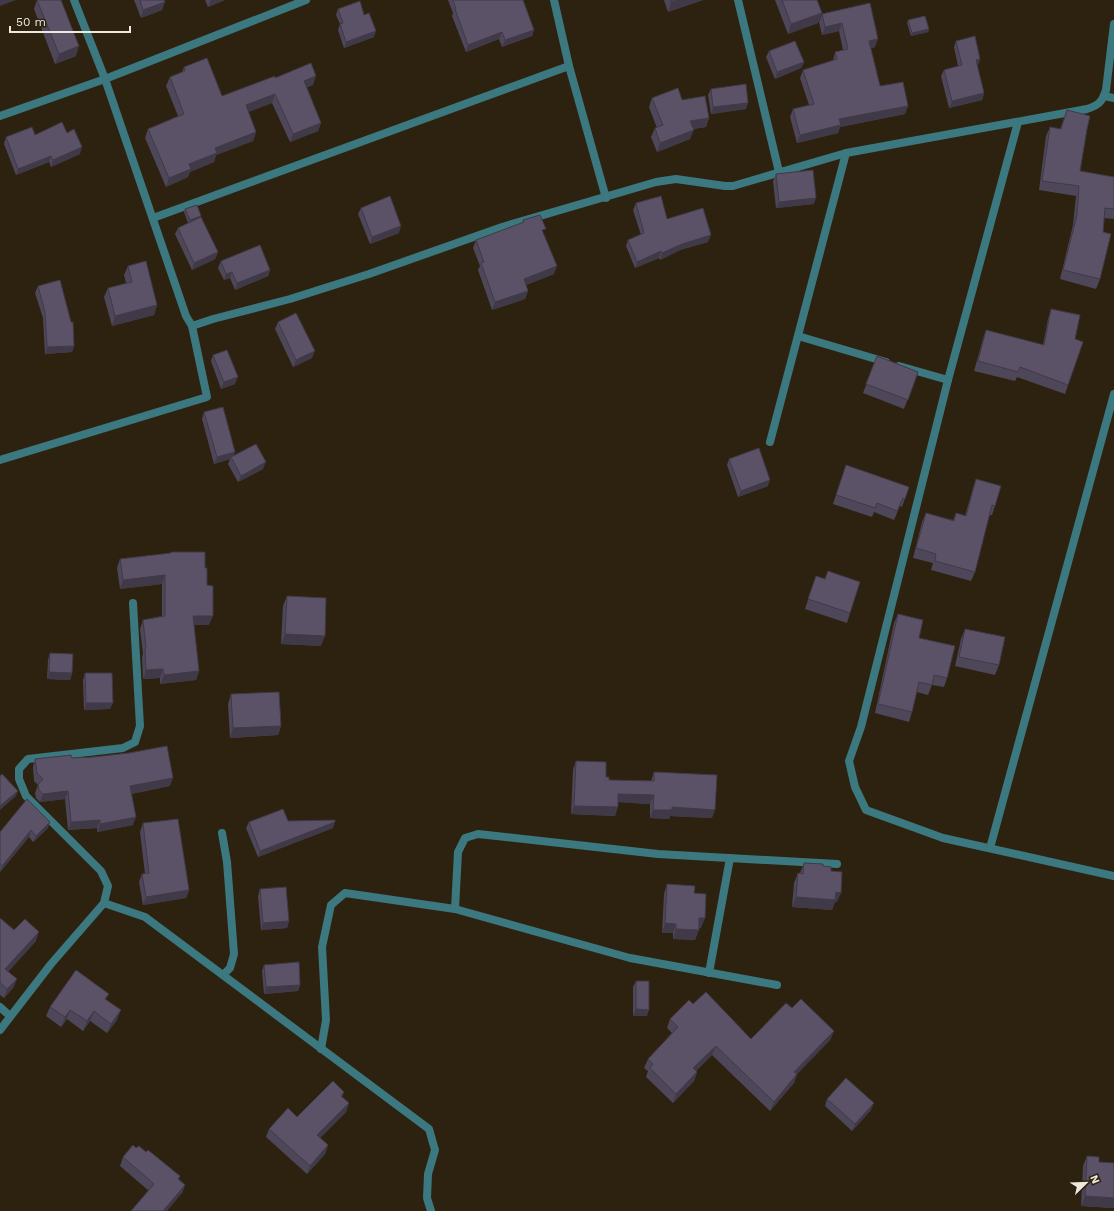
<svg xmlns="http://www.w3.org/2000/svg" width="1114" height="1211" font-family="'Work Sans',sans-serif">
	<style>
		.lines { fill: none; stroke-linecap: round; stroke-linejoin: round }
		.lane { stroke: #3b787f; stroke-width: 8 }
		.street { stroke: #3b787f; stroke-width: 8 }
		.wall { fill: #4e4759 }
		.shaded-wall { fill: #403948 }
		.building { fill: #5b5267; stroke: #403948 }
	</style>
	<rect width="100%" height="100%" fill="#2d220f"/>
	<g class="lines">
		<g class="lane">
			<polyline points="222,833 227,862 234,954 230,968 223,975"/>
			<polyline points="104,903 145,917 429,1129 435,1150 428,1174 427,1198 431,1211"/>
		</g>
		<g class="street">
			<path d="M74 0 105 79 186 316 192 326 213 319 290 299 369 274 502 227 656 182 676 179 725 186H733L846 153 1087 109C1099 105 1102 102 1106 90L1114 24"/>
			<polyline points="554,0 569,66 606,198"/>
			<polyline points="738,0 779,172"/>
			<polyline points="1104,96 1114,98"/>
			<polyline points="0,116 105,79 306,0"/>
			<polyline points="1018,122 948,380 861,727 849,761 855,787 866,810 943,838 1114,876"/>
			<polyline points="153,218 569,66"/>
			<polyline points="798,336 886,362"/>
			<polyline points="899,366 948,380"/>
			<polyline points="770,442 846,153"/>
			<polyline points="0,460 207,397 192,326"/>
			<polyline points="990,848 1114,394"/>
			<polyline points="455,909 458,852 465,838 478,834 658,854 837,864"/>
			<polyline points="709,973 730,858"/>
			<polyline points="0,1007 10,1016"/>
			<polyline points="0,1030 51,964 104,903 108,886 101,871 26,796 19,779 19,769 28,759 123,748 135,742 140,726 133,603"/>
			<polyline points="321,1049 326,1020 322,947 331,905 345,893 455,909 630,958 777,985"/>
		</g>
	</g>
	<g class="wall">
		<polygon points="37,0 61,0 76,56 55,64 34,9"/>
		<polygon points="134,0 164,0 162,10 141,18"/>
		<polygon points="205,0 225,0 208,7"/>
		<polygon points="448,0 523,0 534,30 532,36 502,47 499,39 466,52 452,16 453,13"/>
		<polygon points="664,0 703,0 668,12"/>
		<polygon points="775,0 817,0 822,13 818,23 788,34"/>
		<polygon points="870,3 875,47 871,48 880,86 908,106 905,114 840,127 838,133 797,143 790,117 793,109 809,105 800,78 803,70 833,61 835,52 843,50 839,31 822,35 819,22 822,14"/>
		<polygon points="338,9 364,15 374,37 344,48 338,30 340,24 336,15"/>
		<polygon points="908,20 929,29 928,32 911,36 907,23"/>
		<polygon points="956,41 980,59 978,65 977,65 984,93 982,100 949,108 941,76 944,70 958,66 954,47"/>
		<polygon points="769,51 804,62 801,68 775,79 766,57"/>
		<polygon points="184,67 222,96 275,78 313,85 307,87 321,123 318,131 290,142 272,103 248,112 256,132 253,141 216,155 214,162 190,172 188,177 166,187 145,138 148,129 178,116 166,86 170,77 182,72"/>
		<polygon points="711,89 746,109 711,114 708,95"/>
		<polygon points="652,98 682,100 709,118 706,127 693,129 690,139 657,152 651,137 655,128 657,128 649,107"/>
		<polygon points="1067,110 1087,129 1080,171 1114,177 1114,219 1104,218 1100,279 1096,289 1060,279 1073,225 1076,196 1039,190 1046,136 1050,127 1060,129"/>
		<polygon points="67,133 80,154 51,167 49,162 16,175 4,144 6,137"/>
		<polygon points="776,174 814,204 776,208 773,181"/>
		<polygon points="636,203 667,219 708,242 680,250 660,260 659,258 635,268 626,246 628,240 641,235 633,210"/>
		<polygon points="361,208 399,233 370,244 358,214"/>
		<polygon points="185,209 201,216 200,217 218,252 215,259 192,270 175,234 178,228 188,223 184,212"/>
		<polygon points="523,220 544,234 554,274 526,285 528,291 525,299 492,310 478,270 480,266 473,248 476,240 522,223"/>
		<polygon points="221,261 270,270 268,276 235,290 230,278 224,280 218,268"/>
		<polygon points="128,266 157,305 154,315 112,326 104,297 108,288 126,283 124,275"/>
		<polygon points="38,286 74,346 72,352 45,354 43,318 35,293"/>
		<polygon points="1051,309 1075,339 1083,342 1065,394 1017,377 1015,381 974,371 983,339 986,330 1043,345 1048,319"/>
		<polygon points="278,322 312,358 293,367 275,329"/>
		<polygon points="213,355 235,384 221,389 211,361"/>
		<polygon points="877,356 918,372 904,409 863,393"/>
		<polygon points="204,412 234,456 263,469 238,482 228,464 230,459 214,464 202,419"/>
		<polygon points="729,459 768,486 738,497 727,465"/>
		<polygon points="846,465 909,487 902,507 900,506 894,520 874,512 872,517 833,504"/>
		<polygon points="976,479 995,506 992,515 989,515 975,572 971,581 931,570 933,563 913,558 922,522 926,513 953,520 956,513 965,516 973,488"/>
		<polygon points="171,552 205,568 209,625 194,625 199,671 196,680 160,684 160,678 143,679 142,657 143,654 140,629 143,620 162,616 162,584 120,589 117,568 120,559 171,553"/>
		<polygon points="828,571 850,613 847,623 805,609 816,576 825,579"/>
		<polygon points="287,596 321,646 281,644 283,606"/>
		<polygon points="898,614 919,638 947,678 944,687 932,685 928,695 917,692 912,712 909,722 875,713 894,623"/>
		<polygon points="965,629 999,665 995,675 955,666 961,639"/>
		<polygon points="50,653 72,673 70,680 47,679 48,660"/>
		<polygon points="85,673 110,709 84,710 83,680"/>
		<polygon points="231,694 281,726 278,735 230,738 228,704"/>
		<polygon points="72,758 170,786 131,794 133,825 97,832 97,828 68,830 65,799 40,802 36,798 35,793 38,785 34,781 33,767 35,759"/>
		<polygon points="576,761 606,777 609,780 651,781 654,772 712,818 670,816 669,819 650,818 650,804 618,802 615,816 571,814 573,770"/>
		<polygon points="50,822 47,829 33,842 29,837 0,872 0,832"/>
		<polygon points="249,822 333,828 258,857 246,828"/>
		<polygon points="143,823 189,890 186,898 143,905 139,882 142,874 145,874 140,832"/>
		<polygon points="804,863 823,866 831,871 837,902 835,902 832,910 792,907 794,883 798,873 800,873"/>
		<polygon points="667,884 694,893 701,928 699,928 695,940 673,939 673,933 662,933 664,894"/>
		<polygon points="260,889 289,921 287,928 261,930 258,896"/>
		<polygon points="0,918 14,930 36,941 8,972 17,979 13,988 4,998 0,995"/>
		<polygon points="264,965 300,985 298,991 264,994 262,971"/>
		<polygon points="636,981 647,1016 633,1016 633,987"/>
		<polygon points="107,1000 117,1020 107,1033 90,1021 83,1031 67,1019 61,1027 46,1016 50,1007"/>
		<polygon points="693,1004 751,1039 792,1008 834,1031 830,1040 797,1074 794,1083 770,1111 712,1055 696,1071 697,1072 694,1081 673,1103 646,1077 648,1071 644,1068 648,1059 672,1033 667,1028 670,1019"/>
		<polygon points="344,1092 342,1097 349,1103 346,1112 320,1138 328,1145 325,1154 307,1174 266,1137 269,1129 297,1117"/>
		<polygon points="827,1099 871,1110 852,1131 825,1106"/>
		<polygon points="136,1148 146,1152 180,1176 179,1179 185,1185 182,1193 149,1191 120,1166 123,1157"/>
		<polygon points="1087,1156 1099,1162 1114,1163 1114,1208 1081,1206 1083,1166"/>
	</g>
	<g class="shaded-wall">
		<polygon points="0,0 16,0 0,6"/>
		<polygon points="211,0 225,0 208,7"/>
		<polygon points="677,0 703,0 668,12 671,2"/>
		<polygon points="165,2 162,10 141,18 143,10"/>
		<polygon points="822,13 818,23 788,34 791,24"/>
		<polygon points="842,23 839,31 822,35 825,27"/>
		<polygon points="929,29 928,32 911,36 912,33"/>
		<polygon points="534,30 532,36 502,47 505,40"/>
		<polygon points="376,31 374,37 344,48 346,42"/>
		<polygon points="502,32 499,39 466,52 468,45"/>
		<polygon points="878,39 875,47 867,49 869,41"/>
		<polygon points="79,46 76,56 55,64 59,54"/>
		<polygon points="980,59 978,65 974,66 976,60"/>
		<polygon points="804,62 801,68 775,79 777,72"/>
		<polygon points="316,76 313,85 301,90 304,81"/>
		<polygon points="984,93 982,100 949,108 952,101"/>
		<polygon points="275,94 272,103 243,114 246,105"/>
		<polygon points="748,103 746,109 711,114 713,107"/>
		<polygon points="908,106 905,114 840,127 838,133 797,143 800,135 839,119"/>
		<polygon points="709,118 706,127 687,130 690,121"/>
		<polygon points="321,123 318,131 290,142 293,134"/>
		<polygon points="694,130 690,139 657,152 660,143"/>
		<polygon points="256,132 253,141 216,155 214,162 190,172 188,177 166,187 169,178 215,148"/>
		<polygon points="82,147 80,154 51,167 53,160"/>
		<polygon points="51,156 49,162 16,175 18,169"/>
		<polygon points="816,198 814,204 776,208 779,202"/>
		<polygon points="201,216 200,219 188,223 190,220"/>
		<polygon points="401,226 399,233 370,244 372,237"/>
		<polygon points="711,235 708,242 680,250 660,260 662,253 682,244"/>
		<polygon points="661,251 659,258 635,268 637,262"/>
		<polygon points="218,252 215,259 192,270 194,263"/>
		<polygon points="557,266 554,274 521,287 524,279"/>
		<polygon points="270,270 268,276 235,290 237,283"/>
		<polygon points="232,272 230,278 224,280 226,274"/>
		<polygon points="528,291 525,299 492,310 495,302"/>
		<polygon points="157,305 154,315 112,326 115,316"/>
		<polygon points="74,346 72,352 45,354 47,347"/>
		<polygon points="315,351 312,358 293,367 296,360"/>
		<polygon points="238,377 235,384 221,389 224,382"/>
		<polygon points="235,452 233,458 231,457 230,459 214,464 217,457"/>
		<polygon points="266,462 263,469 238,482 241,476"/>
		<polygon points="770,480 768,486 738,497 741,491"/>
		<polygon points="165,575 162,584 120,589 123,580"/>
		<polygon points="193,616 213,616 209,625 190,625"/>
		<polygon points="285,634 325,636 321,646 281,644"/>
		<polygon points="163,669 160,678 143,679 146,670"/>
		<polygon points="199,671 196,680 160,684 164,675"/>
		<polygon points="49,672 72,673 70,680 47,679"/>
		<polygon points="86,703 113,703 110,709 84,710"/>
		<polygon points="281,726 278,735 230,738 233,728"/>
		<polygon points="173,778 170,786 127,795 130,786"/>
		<polygon points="18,791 16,796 0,810 0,806"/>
		<polygon points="68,791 65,799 40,802 43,794"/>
		<polygon points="618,794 654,795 650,804 615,802"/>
		<polygon points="574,806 618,807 615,816 571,814"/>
		<polygon points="672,807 715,810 712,818 670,816 669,819 650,818 653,810"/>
		<polygon points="136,817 133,825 97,832 100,824"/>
		<polygon points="100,820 97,828 68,830 71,822"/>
		<polygon points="50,822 47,829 33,842 36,836"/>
		<polygon points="335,822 333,828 258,857 260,851"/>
		<polygon points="31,830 29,837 0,872 2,866"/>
		<polygon points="189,890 186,898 143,905 146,897"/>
		<polygon points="836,892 841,893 837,902 835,902 832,910 792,907 796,897"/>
		<polygon points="699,918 705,918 701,928 696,927"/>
		<polygon points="289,921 287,928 261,930 263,923"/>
		<polygon points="665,923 676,924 673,933 662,933"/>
		<polygon points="676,929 699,930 695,940 673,939"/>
		<polygon points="39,932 36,941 2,978 5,969"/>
		<polygon points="17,979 13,988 4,998 7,989"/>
		<polygon points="300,985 298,991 264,994 266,987"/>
		<polygon points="636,1009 649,1010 647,1016 633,1016"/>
		<polygon points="70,1010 67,1019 61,1027 65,1017"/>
		<polygon points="121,1010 117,1020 107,1033 111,1024"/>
		<polygon points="94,1011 90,1021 83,1031 87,1021"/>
		<polygon points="834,1031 830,1040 797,1074 794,1083 770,1111 774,1102 794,1072"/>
		<polygon points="716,1046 712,1055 690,1077 693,1068"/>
		<polygon points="697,1072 694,1081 673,1103 676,1094"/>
		<polygon points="349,1103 346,1112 314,1144 317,1135"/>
		<polygon points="874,1103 871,1110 852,1131 855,1124"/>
		<polygon points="328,1145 325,1154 307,1174 310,1166"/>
		<polygon points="185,1185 182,1193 167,1211 163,1211"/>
		<polygon points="1085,1196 1114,1198 1114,1208 1081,1206"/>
	</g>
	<g class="building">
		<polygon points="37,0 61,0 79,46 59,54"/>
		<polygon points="140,0 164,0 165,2 143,10"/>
		<polygon points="453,0 523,0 534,30 505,40 502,32 468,45 455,9 456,9"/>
		<polygon points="671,0 677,0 671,2"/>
		<polygon points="782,0 817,0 822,13 791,24"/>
		<polygon points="360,1 364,15 369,13 376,31 346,42 340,24 343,23 338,9"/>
		<polygon points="870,3 878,39 869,41 880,86 903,82 908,106 839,119 841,125 800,135 793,109 814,104 803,70 837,59 835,52 848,49 842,23 825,27 822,14"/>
		<polygon points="925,16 929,29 912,33 908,20"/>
		<polygon points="975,36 980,59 976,60 984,93 952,101 944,70 962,65 956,41"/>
		<polygon points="795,41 804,62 777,72 769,51"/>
		<polygon points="207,58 222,96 275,76 275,78 311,63 316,76 304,81 321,123 293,134 275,94 246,105 256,132 215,148 217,153 189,164 191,169 169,178 148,129 184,114 170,77 185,71 184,67"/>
		<polygon points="746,84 748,103 713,107 711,89"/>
		<polygon points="678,88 682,100 705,96 709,118 690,121 694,130 660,143 655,128 663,125 652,98"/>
		<polygon points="1067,110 1090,116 1087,129 1080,171 1114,177 1114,209 1105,208 1103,232 1111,234 1100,279 1063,270 1077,215 1079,186 1042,181 1050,127 1061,129"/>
		<polygon points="62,122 67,133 74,129 82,147 53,160 51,156 18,169 6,137 32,127 35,135"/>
		<polygon points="813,170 816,198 779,202 776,174"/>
		<polygon points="390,196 401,226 372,237 361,208"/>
		<polygon points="661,196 667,219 703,208 711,235 682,244 662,253 661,251 637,262 628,240 644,233 636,203"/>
		<polygon points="197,205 201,216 190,220 185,209"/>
		<polygon points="540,215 546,229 542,230 557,266 524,279 528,291 495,302 481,263 484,262 476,240 524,222 523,220"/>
		<polygon points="201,217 218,252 194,263 178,228"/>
		<polygon points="260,245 270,270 237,283 232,272 226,274 221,261"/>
		<polygon points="146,261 157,305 115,316 108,288 132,282 128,266"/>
		<polygon points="60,280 71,322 73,322 74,346 47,347 45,312 38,286"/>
		<polygon points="1051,309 1080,315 1075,339 1083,342 1068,385 1020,367 1018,372 978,361 986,330 1044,345"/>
		<polygon points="296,313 315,351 296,360 278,322"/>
		<polygon points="227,350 238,377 224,382 213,355"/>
		<polygon points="877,356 918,372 908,400 866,384"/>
		<polygon points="223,407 235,452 217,457 204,412"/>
		<polygon points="256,444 266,462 241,476 231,457"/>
		<polygon points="759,448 770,480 741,491 729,459"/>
		<polygon points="846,465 909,487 905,499 903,498 897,511 877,503 875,508 836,495"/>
		<polygon points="976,479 1001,486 995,506 992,505 975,572 935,561 936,554 916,548 926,513 954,521 956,513 966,516"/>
		<polygon points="171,552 205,552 205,568 207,568 207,585 213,586 213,616 193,616 199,671 164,675 163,669 146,670 145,648 146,648 143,620 165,616 165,575 123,580 120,559 171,553"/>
		<polygon points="828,571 860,582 850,613 808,599 816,576 825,579"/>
		<polygon points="287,596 326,598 325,636 285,634"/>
		<polygon points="898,614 923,620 919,638 955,646 947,678 934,675 932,685 919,682 912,712 878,704"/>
		<polygon points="965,629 1005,637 999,665 959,657"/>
		<polygon points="50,653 73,654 72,673 49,672"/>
		<polygon points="85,673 112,673 113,703 86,703"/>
		<polygon points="279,692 281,726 233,728 231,694"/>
		<polygon points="167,746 173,778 130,786 136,817 100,824 100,820 71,822 68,791 43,794 39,790 38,785 43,779 37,773 35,759 71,755 72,758 93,757 129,753"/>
		<polygon points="576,761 606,762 606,777 609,777 609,780 654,781 654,772 717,775 715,810 672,807 672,810 653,810 654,795 618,794 618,807 574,806"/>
		<polygon points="2,774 18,791 0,806 0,776"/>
		<polygon points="27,799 50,822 36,836 31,830 2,866 0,864 0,832"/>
		<polygon points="283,809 288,821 335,820 335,822 260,851 249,822"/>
		<polygon points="178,819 189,890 146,897 142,874 149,873 143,823"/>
		<polygon points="804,863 823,864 823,866 831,867 831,871 842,872 841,893 836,892 835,900 796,897 798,873 803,874"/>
		<polygon points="667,884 695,886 694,893 706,894 705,918 699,918 699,930 676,929 676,924 665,923"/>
		<polygon points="286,887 289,921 263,923 260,889"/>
		<polygon points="0,918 14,930 25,919 39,932 5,969 17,979 7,989 0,983"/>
		<polygon points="299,962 300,985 266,987 264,965"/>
		<polygon points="76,970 109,994 105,999 121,1010 111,1024 94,1011 87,1021 70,1010 65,1017 50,1007"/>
		<polygon points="636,981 649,981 649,1010 636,1009"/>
		<polygon points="706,992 751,1039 786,1003 792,1008 801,999 834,1031 794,1072 797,1074 774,1102 716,1046 693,1068 697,1072 676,1094 650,1068 653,1064 648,1059 678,1027 670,1019 689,1000 693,1004"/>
		<polygon points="846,1078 874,1103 855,1124 827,1099"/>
		<polygon points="333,1081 344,1092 341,1096 349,1103 317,1135 328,1145 310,1166 269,1129 288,1108 297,1117"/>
		<polygon points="133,1145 136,1148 139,1146 146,1152 148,1150 180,1176 178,1179 185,1185 163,1211 131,1211 154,1184 123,1157"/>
		<polygon points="1087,1156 1099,1157 1099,1162 1114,1163 1114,1198 1085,1196"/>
	</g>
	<g transform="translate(1086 1183) rotate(67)" stroke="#2d220f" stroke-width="3" paint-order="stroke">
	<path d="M0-3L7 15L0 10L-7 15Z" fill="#efe8dc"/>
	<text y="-6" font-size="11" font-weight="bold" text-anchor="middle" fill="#efe8dc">N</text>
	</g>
	<path d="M10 26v6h120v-6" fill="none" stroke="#efe8dc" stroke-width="2"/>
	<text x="16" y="26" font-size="12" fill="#efe8dc" stroke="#2d220f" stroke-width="3" paint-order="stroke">50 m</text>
</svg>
